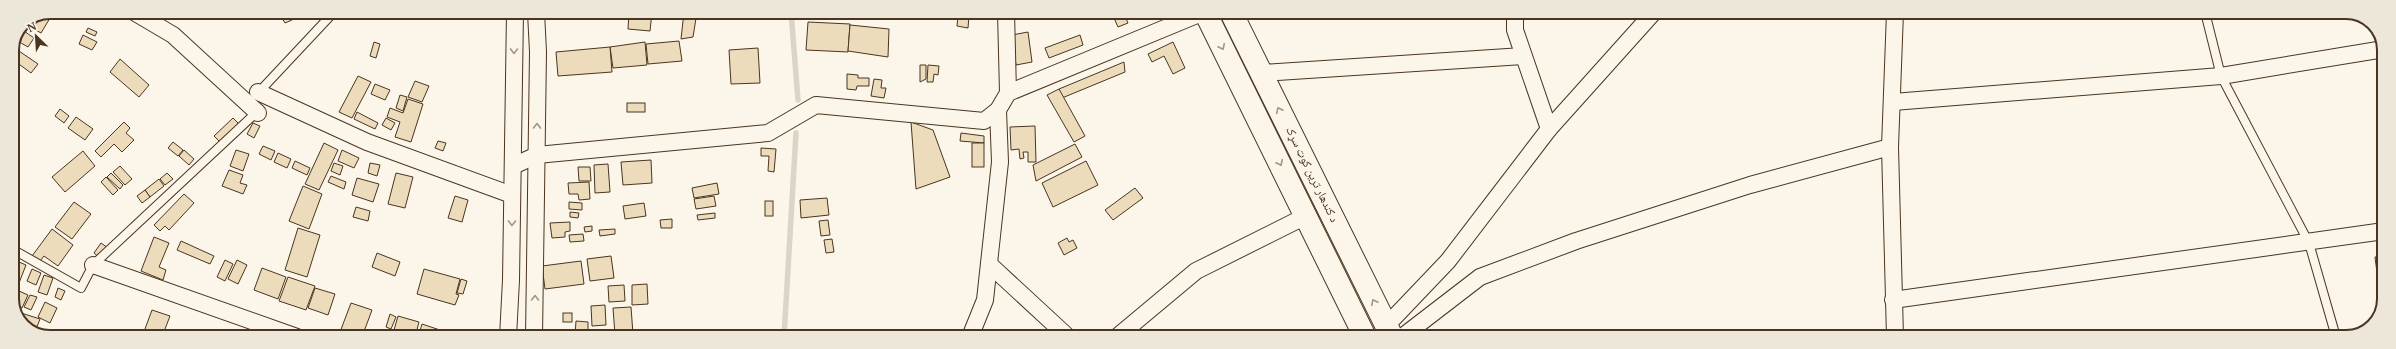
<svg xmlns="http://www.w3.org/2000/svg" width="2396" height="349" font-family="Georgia,'Noto Naskh Arabic',serif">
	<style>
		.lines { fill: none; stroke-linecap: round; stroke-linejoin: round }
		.stream { stroke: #dcd4c6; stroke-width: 5.5 }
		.building { fill: #ecdcbc; stroke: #4a3520 }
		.lane-casing { stroke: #4a3520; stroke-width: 10 }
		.street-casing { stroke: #4a3520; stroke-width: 18 }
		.primary-casing { stroke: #4a3520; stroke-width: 24 }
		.lane { stroke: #fbf6e9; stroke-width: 8 }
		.street { stroke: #fbf6e9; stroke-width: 16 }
		.primary { stroke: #fbf6e9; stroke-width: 22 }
		.oneway { stroke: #a29684 }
		.labels { text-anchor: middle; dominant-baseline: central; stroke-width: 3; stroke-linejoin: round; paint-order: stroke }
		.street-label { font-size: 12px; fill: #4a3520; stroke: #fbf6e9 }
		.rim { fill: none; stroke: #4a3520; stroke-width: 2 }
	</style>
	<rect width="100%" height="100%" fill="#fbf6e9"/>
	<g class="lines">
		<g class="stream">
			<polyline points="791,12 798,100"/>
			<polyline points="784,337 796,133"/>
		</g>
	</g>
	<g class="building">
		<polygon points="50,12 53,13 41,33 25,24"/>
		<polygon points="629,12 652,12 650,31 628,29"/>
		<polygon points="684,12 697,12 693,37 681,39"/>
		<polygon points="1123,12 1128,23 1118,27 1113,16"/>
		<polygon points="1145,12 1161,12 1147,18"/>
		<polygon points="289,14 292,20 285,23 282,18"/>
		<polygon points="958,15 969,16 968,28 957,26"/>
		<polygon points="808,22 850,24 848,52 806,50"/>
		<polygon points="850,25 889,29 888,57 848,51"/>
		<polygon points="88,28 97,32 95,36 86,32"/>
		<polygon points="21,29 34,38 28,47 16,40"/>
		<polygon points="1028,32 1032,62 1016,65 1012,35"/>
		<polygon points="83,35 97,42 92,50 79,44"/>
		<polygon points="1080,35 1083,45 1049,58 1045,48"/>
		<polygon points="679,41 682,61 648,64 646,44"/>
		<polygon points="374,42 380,44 376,58 370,56"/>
		<polygon points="645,42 647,65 613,68 610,47"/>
		<polygon points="1173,42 1185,68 1173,74 1164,56 1152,62 1148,54"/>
		<polygon points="610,47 612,72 558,76 556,52"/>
		<polygon points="758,48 760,83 731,84 729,50"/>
		<polygon points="16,49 38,64 31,73 12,59 12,54"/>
		<polygon points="120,59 149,85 139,97 110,72"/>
		<polygon points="1124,62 1125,72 1062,98 1059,89"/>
		<polygon points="920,65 926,65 926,79 920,82"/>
		<polygon points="928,65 939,66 938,75 934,74 933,82 927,82"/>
		<polygon points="847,74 858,75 858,78 869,78 869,86 857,86 856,90 847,89"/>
		<polygon points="358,76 371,82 352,118 339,112"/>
		<polygon points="874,79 882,80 881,88 886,88 884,98 871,96"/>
		<polygon points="415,81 429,86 422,102 408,97"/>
		<polygon points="375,84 390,90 385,100 371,94"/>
		<polygon points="1059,89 1085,136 1074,142 1047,95"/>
		<polygon points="400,95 407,97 403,111 396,108"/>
		<polygon points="408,99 423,104 411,142 395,137 400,122 387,117 390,108 403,113"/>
		<rect x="627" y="103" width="18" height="9"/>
		<polygon points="60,109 69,116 64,123 55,116"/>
		<polygon points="357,112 378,123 375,129 354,119"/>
		<polygon points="76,117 93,129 85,140 68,128"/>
		<polygon points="233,118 239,124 220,142 214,136"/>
		<polygon points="386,118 395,123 391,130 382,125"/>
		<polygon points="124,122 130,128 126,133 134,140 122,152 114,144 101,157 95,151"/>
		<polygon points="911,122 933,130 950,177 916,189"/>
		<polygon points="253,123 260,126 254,138 247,134"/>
		<polygon points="1035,126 1036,162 1028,162 1028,152 1023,152 1024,158 1020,159 1019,149 1011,150 1010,127"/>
		<polygon points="961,133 984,136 984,143 960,141"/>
		<polygon points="438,141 446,143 443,151 435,148"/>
		<polygon points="173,142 183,150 178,156 168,148"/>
		<polygon points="324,143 338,150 319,190 305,184"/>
		<rect x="972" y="143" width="12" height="24"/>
		<polygon points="1075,144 1082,157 1036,181 1033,165"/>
		<polygon points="263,146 275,151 271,160 259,154"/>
		<polygon points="761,148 776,149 774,172 768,171 769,156 761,156"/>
		<polygon points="184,150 194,159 189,165 179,156"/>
		<polygon points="236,150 249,154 243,171 230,166"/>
		<polygon points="342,150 359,158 354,168 338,161"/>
		<polygon points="83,151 95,166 65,192 52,177"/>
		<polygon points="278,153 291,159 287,168 274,162"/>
		<polygon points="651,160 652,183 623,185 621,162"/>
		<polygon points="295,161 310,168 307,175 292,168"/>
		<polygon points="1086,161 1098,185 1053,207 1042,183"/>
		<polygon points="334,163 343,166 340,175 331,171"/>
		<polygon points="370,163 380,165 377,176 368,173"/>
		<polygon points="608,164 610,192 595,193 594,165"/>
		<polygon points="120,166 132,179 125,185 113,172"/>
		<polygon points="578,167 590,167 591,181 579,181"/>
		<polygon points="229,170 243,175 240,183 247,185 243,194 222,186"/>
		<polygon points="111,173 123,185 120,189 107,177"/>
		<polygon points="167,173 173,179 165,185 160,179"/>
		<polygon points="396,173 413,177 405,208 388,204"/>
		<polygon points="331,176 346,182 344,189 328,182"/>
		<polygon points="106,177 118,190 113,195 101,182"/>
		<polygon points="357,178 379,184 373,202 352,195"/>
		<polygon points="159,179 164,186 150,197 145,190"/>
		<polygon points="589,182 590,199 579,200 578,194 569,194 568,183"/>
		<polygon points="717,183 719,194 694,198 692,188"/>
		<polygon points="303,186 322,194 309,229 289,221"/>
		<polygon points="1135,188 1143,198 1113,220 1105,210"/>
		<polygon points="145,190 150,197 142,203 137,196"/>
		<polygon points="184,194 194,203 169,230 165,226 160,231 154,225"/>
		<polygon points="455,196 468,200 462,222 448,218"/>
		<polygon points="714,196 716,206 696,209 694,199"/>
		<polygon points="827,198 829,215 801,218 800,200"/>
		<rect x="765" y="201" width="8" height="15"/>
		<polygon points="74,202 91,214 72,239 55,227"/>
		<polygon points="569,202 582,203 582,210 569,209"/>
		<polygon points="644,203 646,216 625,219 623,206"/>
		<polygon points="356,207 370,211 368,221 353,217"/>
		<polygon points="570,212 579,213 578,218 570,217"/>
		<polygon points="715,213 715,218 698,220 697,215"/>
		<polygon points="672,219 672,228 661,228 660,220"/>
		<polygon points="828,220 830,235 821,236 819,221"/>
		<polygon points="570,222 570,231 565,232 565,237 552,238 550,223"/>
		<polygon points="592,226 592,231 585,232 584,227"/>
		<polygon points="298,228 320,235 307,277 285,270"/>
		<polygon points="52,229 73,245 58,266 44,256 40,261 32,256"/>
		<polygon points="615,229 615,234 600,236 599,230"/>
		<polygon points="583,234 584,241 570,242 569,235"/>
		<polygon points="154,237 169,243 159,267 166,270 163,280 141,271"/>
		<polygon points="1067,238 1069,242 1073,240 1077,248 1064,255 1058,243"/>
		<polygon points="832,239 834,252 826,253 824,240"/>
		<polygon points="181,241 214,256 210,264 177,250"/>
		<polygon points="101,243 108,248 100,258 94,253"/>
		<polygon points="2384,246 2384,281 2378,281 2375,257 2383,256"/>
		<polygon points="377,253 400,262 395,276 372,267"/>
		<polygon points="611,256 614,278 590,281 587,259"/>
		<polygon points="12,259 26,265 19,283 14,281 12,284"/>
		<polygon points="225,260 233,264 225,281 217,277"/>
		<polygon points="237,260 247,265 238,284 228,279"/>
		<polygon points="581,261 584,284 545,289 542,266"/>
		<polygon points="262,268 286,277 278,299 254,290"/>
		<polygon points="32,269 41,273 36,285 27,281"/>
		<polygon points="424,269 460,279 456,294 459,295 455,305 417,294"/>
		<polygon points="44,275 53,278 47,295 38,292"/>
		<polygon points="288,277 315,286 306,310 279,301"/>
		<polygon points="461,279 467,281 463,294 457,293"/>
		<polygon points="647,284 648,304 632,305 632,285"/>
		<polygon points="624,285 625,301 609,302 608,286"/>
		<polygon points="58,288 65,291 61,300 55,297"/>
		<polygon points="315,288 335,294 328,315 308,308"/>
		<polygon points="19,291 28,295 22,308 13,304"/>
		<polygon points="30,295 37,297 31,310 24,307"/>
		<polygon points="45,302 57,308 50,323 38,317"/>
		<polygon points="351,303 372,310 362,337 353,337 340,332"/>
		<polygon points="605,305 606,325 592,326 591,306"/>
		<polygon points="631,307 633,334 615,335 613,308"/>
		<polygon points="152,310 170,316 162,337 142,337"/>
		<polygon points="18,312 40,319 35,332 23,326"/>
		<rect x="563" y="313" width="9" height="9"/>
		<polygon points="390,314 396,317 391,329 386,327"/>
		<polygon points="398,316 419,322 415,337 392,337"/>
		<polygon points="576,321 588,322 588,335 575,335"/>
		<polygon points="422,324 440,330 438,337 418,337"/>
	</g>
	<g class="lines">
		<defs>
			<g id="lane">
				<polyline points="2205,12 2221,76 2309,243 2336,337"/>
				<polyline points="258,93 334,12"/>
				<polyline points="12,249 81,288 93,265 258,111"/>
			</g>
			<g id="street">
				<polyline points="134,12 173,35 258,113"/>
				<polyline points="1006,12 1008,93"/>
				<polyline points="1515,12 1515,30 1549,129"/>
				<polyline points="1261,73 1523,56"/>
				<polyline points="258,92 367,142 512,195"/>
				<polyline points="1893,102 2221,76 2384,49"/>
				<polyline points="513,166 537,155 768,133 816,105 984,121 998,110 1008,93 1204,12"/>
				<polyline points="989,264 1068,337"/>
				<polyline points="93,265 297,337"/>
				<polyline points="1893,300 2384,231"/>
				<polyline points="1386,326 1448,261 1549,129 1654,12"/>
				<polyline points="508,337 511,280 515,12"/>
				<polyline points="534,337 538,52 536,12"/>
				<polyline points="970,337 985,300 1000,162 998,110"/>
				<polyline points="1117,337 1196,271 1306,216"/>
				<polyline points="1402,337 1480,277 1576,241 1750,185 1890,147"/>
				<polyline points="1895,337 1890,147 1895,12"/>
			</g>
			<g id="primary">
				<polyline points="1205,12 1365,337"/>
				<polyline points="1231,12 1392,337"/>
			</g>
		</defs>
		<use href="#lane" class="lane-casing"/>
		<use href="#street" class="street-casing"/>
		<use href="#primary" class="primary-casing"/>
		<use href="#lane" class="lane"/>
		<use href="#street" class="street"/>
		<use href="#primary" class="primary"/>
	</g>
	<defs><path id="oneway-chevron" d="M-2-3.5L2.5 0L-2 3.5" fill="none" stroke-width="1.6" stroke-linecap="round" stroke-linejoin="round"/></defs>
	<g class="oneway">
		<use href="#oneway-chevron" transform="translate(1222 47) rotate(64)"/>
		<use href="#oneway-chevron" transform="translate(514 51) rotate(91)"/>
		<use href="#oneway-chevron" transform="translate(1279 110) rotate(-116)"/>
		<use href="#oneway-chevron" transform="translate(537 126) rotate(-89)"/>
		<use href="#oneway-chevron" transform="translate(1280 163) rotate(64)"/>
		<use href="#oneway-chevron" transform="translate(512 223) rotate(91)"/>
		<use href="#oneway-chevron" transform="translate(535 298) rotate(-89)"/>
		<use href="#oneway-chevron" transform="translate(1374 302) rotate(-116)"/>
	</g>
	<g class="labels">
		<g class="street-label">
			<text transform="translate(1311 175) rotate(64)">د کندهار ترين کوټ سړک</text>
		</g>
	</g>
	<path d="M0 0H2396V349H0ZM50 19H2346A31 31 0 0 1 2377 50V299A31 31 0 0 1 2346 330H50A31 31 0 0 1 19 299V50A31 31 0 0 1 50 19Z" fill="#ede7d9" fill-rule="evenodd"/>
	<path class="rim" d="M50 19H2346A31 31 0 0 1 2377 50V299A31 31 0 0 1 2346 330H50A31 31 0 0 1 19 299V50A31 31 0 0 1 50 19Z"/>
	<g transform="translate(36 36) rotate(335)" stroke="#fbf6e9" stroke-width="3" paint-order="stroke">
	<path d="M0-3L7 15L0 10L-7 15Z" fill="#4a3520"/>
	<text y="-6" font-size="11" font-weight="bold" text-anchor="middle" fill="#4a3520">N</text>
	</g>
</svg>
